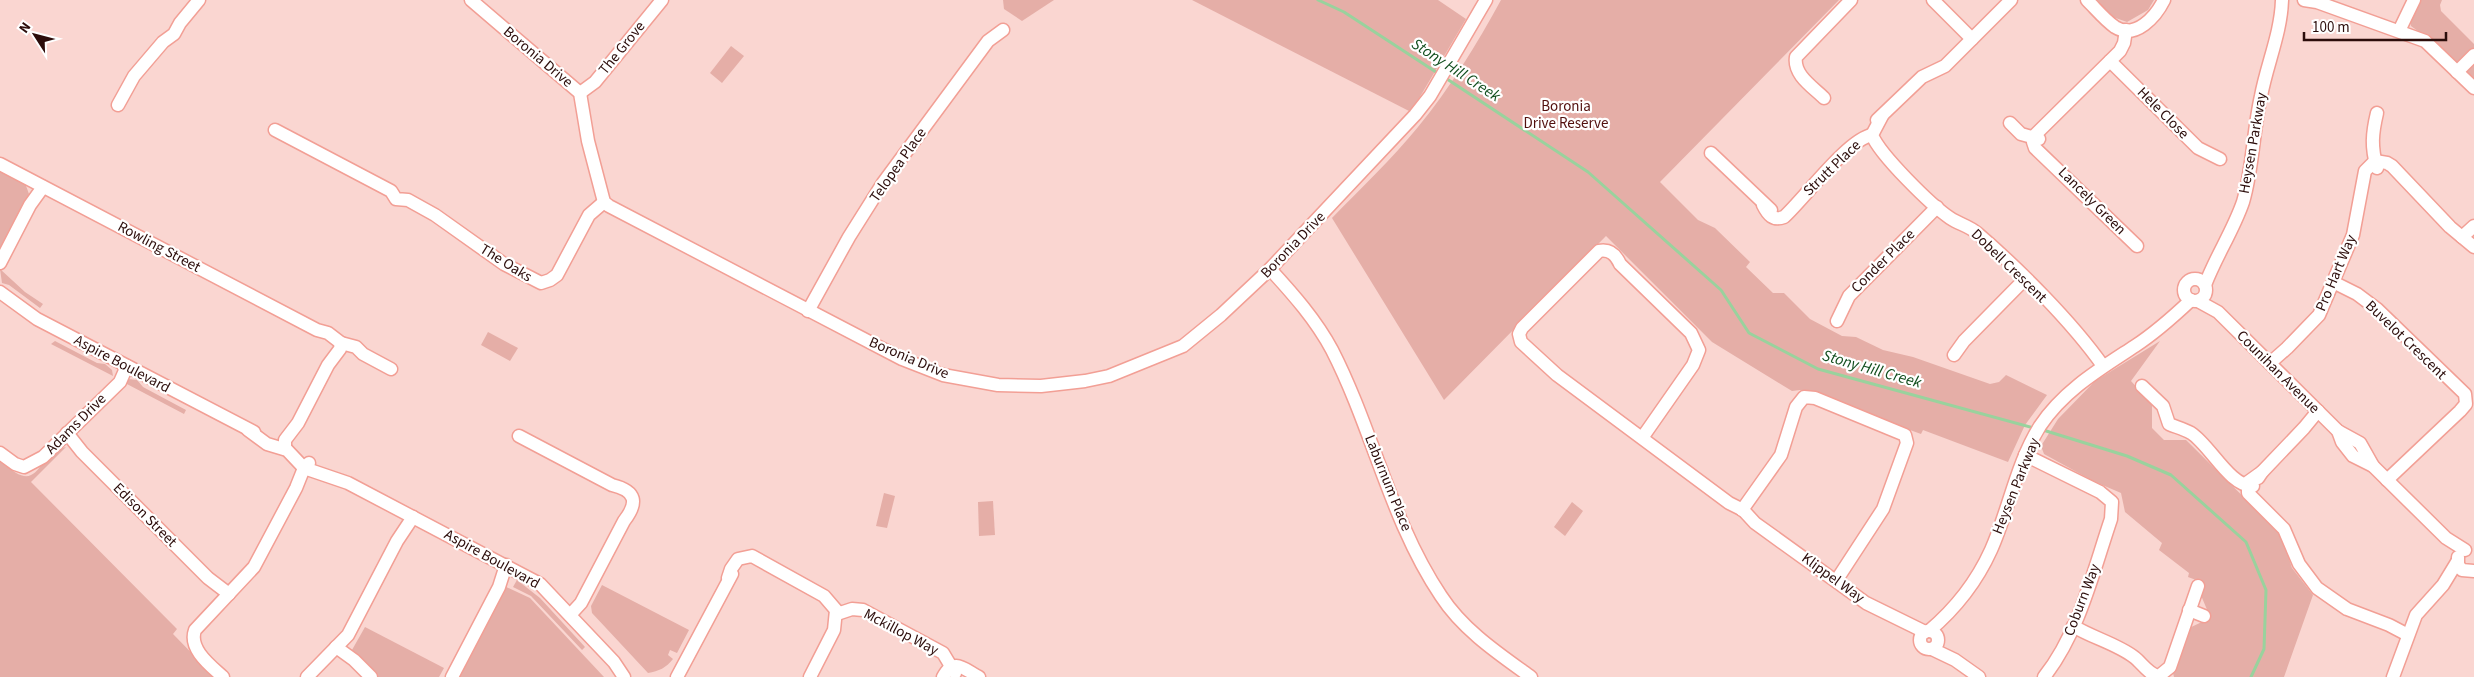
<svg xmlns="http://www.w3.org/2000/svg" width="2474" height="677" font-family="'Source Sans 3',sans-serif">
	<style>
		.green { fill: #e5aea7 }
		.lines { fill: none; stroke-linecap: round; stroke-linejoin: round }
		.stream { stroke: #99d29d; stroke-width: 3 }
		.minor-casing { stroke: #f29f95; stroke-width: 15 }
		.minor { stroke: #fff; stroke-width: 12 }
		.labels { text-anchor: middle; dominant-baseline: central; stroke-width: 4.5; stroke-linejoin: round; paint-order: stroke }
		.street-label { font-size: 15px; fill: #2c0d0b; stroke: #fff }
		.park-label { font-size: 15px; fill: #520f0d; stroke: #fff }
		.water-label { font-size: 16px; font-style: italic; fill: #124f1f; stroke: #fff }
	</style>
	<rect width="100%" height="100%" fill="#fad6d1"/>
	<g class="green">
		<polygon points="1003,0 1054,0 1022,21 1004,9"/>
		<polygon points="1192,0 1438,0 1466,19 1411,112"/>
		<path d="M1501 0H1839L1660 182 1698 220 1715 228 1750 262 1746 267 1773 293H1784L1810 319 1842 336 1856 337 1883 350 1913 357 1990 384 1999 382 2006 375 2047 395 2025 425 2008 462 1923 430 1921 434 1800 390 1792 391 1712 342 1606 236 1444 400 1332 218C1361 188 1392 159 1418 127 1450 88 1477 44 1501 0Z"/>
		<polygon points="2093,0 2154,0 2148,10 2127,22 2110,16"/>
		<polygon points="2419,0 2442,0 2440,5 2441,11 2474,44 2474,82 2429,39 2411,26 2410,19"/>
		<polygon points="731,46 744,56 722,83 710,73"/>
		<polygon points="0,170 25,183 29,194 0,251"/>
		<polygon points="0,269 25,292 43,304 40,308 9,285 2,283"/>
		<polygon points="488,332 518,348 510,361 481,345"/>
		<polygon points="55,341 97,363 105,364 112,370 113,376 51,344"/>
		<polygon points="2160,341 2131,381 2152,404 2152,428 2164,440 2186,440 2281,534 2292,568 2313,595 2284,677 2174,677 2172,669 2187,629 2204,621 2208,612 2200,593 2204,583 2188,577 2189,573 2159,550 2162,543 2125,512 2121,493 2093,481 2044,454 2041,446 2058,419 2095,381"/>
		<polygon points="128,379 137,380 143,387 186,410 184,414 125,383"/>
		<path d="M66 447 31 482 177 629 173 634 215 677H0V460C42 501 34 452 66 447Z"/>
		<polygon points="884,493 895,496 887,528 876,526"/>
		<polygon points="993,501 995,535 979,536 978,502"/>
		<polygon points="1572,502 1583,511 1565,536 1554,527"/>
		<polygon points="517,580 540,598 585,647 582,650 531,596 513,587"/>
		<path d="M602 585 689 630 677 653 670 650 668 655 673 659C666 668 659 671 648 673L592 613 591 606Z"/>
		<polygon points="504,586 530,598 604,677 456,677"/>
		<polygon points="365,627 444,668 439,677 378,677 352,650"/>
	</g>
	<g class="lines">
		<g class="stream">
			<polyline points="1318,0 1344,12 1439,74"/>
			<polyline points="1444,77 1588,172 1721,290 1749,333 1818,369 2034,428"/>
			<polyline points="2043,430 2127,456 2171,475 2246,542 2266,590 2264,649 2251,677"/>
		</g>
		<defs>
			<g id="minor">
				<polyline points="471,0 580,93 588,141 604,202 609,206 902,359 943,375 998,385 1041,386 1085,381 1109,376 1183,346 1221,315 1270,269 1415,115 1430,96 1486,0"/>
				<polyline points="1933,0 1972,39"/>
				<path d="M2087 0C2096 9 2105 20 2115 27 2136 40 2156 16 2164 0"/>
				<polyline points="2304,0 2317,2 2425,41 2474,88"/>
				<polyline points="2126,30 2124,43 2120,51 2035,135 2033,142 2035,148 2137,246"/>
				<polyline points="2399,31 2414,0"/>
				<polyline points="2110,61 2198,148 2220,159"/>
				<polyline points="2457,72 2474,55"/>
				<polyline points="580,93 595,82 662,0"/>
				<path d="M1824 98C1813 87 1793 75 1796 57L1851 0"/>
				<polyline points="118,105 134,76 163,42 174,34 180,23 199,0"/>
				<path d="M2377 113C2372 134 2371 147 2377 168"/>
				<path d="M1882 116 1872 135C1880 155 1931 205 1950 218 1959 224 1969 226 1977 233 2018 268 2072 322 2103 366"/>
				<polyline points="1877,120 1922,77 1945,66 2011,0"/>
				<polyline points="2010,123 2021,134 2039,139"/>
				<polyline points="275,130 391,191 396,199 408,200 435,215 504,264 541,283 550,280 557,275 589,215 604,202"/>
				<polyline points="1711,153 1771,210"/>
				<polyline points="0,164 317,330 328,333 341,343 356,347 363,354 391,369"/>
				<path d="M1763 205C1768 215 1773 221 1784 217 1804 199 1848 139 1872 135"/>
				<polyline points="2462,237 2474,226"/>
				<polyline points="0,263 30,205 43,187"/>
				<path d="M1270 269C1293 294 1316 320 1332 350 1373 430 1391 522 1441 596 1463 630 1499 654 1531 677"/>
				<circle cx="2195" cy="290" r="11"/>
				<polyline points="2333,282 2357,294 2377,309 2465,394 2466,404 2460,411 2387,480"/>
				<path d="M2205 285C2216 256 2233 231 2243 202 2253 168 2253 131 2261 96 2267 64 2281 33 2282 0"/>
				<polyline points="0,292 37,319 254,432"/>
				<polyline points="2198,301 2218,312 2338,431 2360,443 2373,466"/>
				<polyline points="808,311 849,237 883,183 988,41 1003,30"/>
				<polyline points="1837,321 1849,296 1937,207"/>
				<polyline points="1954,355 1964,341 2025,279"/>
				<polyline points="2270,363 2287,348 2319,315 2353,235 2365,171 2375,161 2387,163 2392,166 2450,227 2474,247"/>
				<path d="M2142 386 2163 406 2169 424C2176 427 2184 429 2191 433 2210 445 2230 487 2253 486"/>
				<polyline points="248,430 267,444 287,450 304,468 348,483 540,584 614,662 624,677"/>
				<polyline points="2338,431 2342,442 2353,456 2373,466 2446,538 2465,550"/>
				<polyline points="67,433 82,452 208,578 229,594"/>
				<path d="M519 436 612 485C637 491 638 503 624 521L581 603 570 615"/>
				<path d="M1642 438 1693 365 1699 350 1691 333 1620 264C1616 255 1610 249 1599 251L1522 328 1519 334 1521 342 1557 375 1729 503 1743 510 1755 523 1866 603 1925 632"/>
				<polyline points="285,449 285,440 298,423 328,365 340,349 341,343"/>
				<polyline points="0,453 15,464 24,467 43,457 120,382 127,366"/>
				<path d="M2025 455 2100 492 2112 502 2111 519C2093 572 2079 633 2044 677"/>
				<polyline points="2262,472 2248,482 2248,493 2284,529 2299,564 2317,588 2347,609 2389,625 2408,635"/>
				<polyline points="2258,478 2262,472 2304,428 2318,411"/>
				<polyline points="1742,510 1781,455 1796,407 1804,397 1815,398 1905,435 1907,443 1883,509 1836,581"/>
				<polyline points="2458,557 2458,565 2462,570 2474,571"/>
				<polyline points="728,578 731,569 738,559 752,556 824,596 836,610 834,630 810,677"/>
				<polyline points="2189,610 2204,616"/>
				<polyline points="837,614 852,609 863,610 943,653 955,673"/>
				<path d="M2073 626C2093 638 2117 644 2134 657 2142 663 2149 675 2159 676L2170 667 2198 586"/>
				<circle cx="1929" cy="640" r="9"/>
				<path d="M1929 631C1955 609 1977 581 1991 550 2009 510 2016 464 2040 426 2064 390 2100 369 2135 346 2155 333 2174 316 2191 300"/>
				<polyline points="336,647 354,660 371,677"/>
				<polyline points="1932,649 1955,660 1979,677"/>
				<path d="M223 677C211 666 188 649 195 630L254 567 296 488 304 468 309 463"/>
				<polyline points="307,677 348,635 397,541 413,517"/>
				<polyline points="452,677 499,587 506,565"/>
				<polyline points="677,677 732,574"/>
				<path d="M943 677C954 656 965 670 979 677"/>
				<polyline points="2393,677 2416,615 2443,585 2457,562"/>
			</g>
		</defs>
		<use href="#minor" class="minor-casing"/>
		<use href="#minor" class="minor"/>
	</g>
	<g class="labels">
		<g class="street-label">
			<text transform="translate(622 48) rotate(-51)">The Grove</text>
			<text transform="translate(538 57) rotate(40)">Boronia Drive</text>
			<text transform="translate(2163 113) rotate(45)">Hele Close</text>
			<text transform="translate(2253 143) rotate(-80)">Heysen Parkway</text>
			<text transform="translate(898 165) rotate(-55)">Telopea Place</text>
			<text transform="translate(1832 168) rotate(-44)">Strutt Place</text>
			<text transform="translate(2092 201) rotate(45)">Lancely Green</text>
			<text transform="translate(1293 245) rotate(-46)">Boronia Drive</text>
			<text transform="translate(159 247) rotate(28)">Rowling Street</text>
			<text transform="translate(1883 261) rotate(-45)">Conder Place</text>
			<text transform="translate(506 263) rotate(32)">The Oaks</text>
			<text transform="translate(2009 266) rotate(44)">Dobell Crescent</text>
			<text transform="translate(2336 273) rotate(-67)">Pro Hart Way</text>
			<text transform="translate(2406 340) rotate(44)">Buvelot Crescent</text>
			<text transform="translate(909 358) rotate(23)">Boronia Drive</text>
			<text transform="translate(122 364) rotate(28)">Aspire Boulevard</text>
			<text transform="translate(2278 372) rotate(45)">Counihan Avenue</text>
			<text transform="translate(76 424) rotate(-45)">Adams Drive</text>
			<text transform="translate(1388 483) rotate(68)">Laburnum Place</text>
			<text transform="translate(2016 486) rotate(-68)">Heysen Parkway</text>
			<text transform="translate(145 515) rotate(45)">Edison Street</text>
			<text transform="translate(492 559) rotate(29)">Aspire Boulevard</text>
			<text transform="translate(1833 578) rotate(36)">Klippel Way</text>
			<text transform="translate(2082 600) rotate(-69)">Coburn Way</text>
			<text transform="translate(901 632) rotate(28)">Mckillop Way</text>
		</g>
		<g class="park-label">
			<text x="1566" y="106">Boronia<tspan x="1566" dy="17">Drive Reserve</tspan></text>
		</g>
		<g class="water-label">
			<text transform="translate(1456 70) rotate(33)">Stony Hill Creek</text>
			<text transform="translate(1872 369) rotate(16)">Stony Hill Creek</text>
		</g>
	</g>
	<g transform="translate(35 35) rotate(306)" stroke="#ffffff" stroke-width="4" paint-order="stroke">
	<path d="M0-4L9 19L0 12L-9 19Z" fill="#2c0d0b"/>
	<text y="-8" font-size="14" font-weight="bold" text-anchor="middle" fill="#2c0d0b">N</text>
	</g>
	<path d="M2304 32v8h142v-8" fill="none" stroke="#2c0d0b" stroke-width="2.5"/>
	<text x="2312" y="32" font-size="15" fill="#2c0d0b" stroke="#ffffff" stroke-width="4" paint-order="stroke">100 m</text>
</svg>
